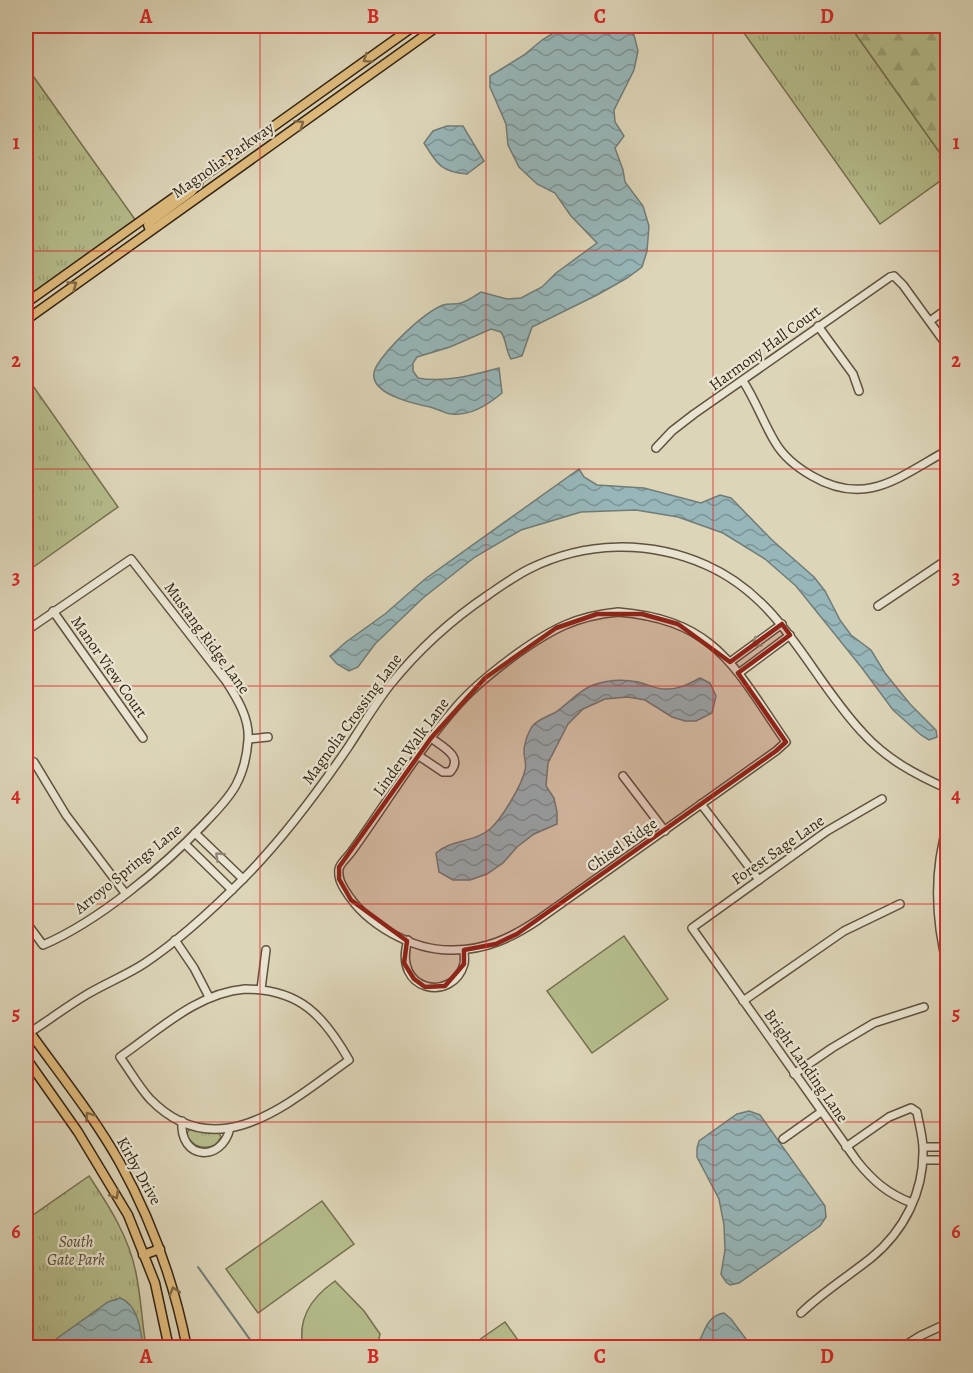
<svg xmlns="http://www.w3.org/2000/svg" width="973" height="1373" font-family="Alegreya,serif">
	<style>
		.grass { fill: url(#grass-tufts); stroke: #757150; stroke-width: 1.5 }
		.forest { fill: url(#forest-firs); stroke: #757150; stroke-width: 1.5 }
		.pitch { fill: #b5bc8b; stroke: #757150; stroke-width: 1.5 }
		.water { fill: url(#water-waves); stroke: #707c77; stroke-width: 1.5 }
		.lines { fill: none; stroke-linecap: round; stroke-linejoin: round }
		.stream { stroke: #707c77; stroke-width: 2 }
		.minor-casing { stroke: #5f523e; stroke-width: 10 }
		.major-casing { stroke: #352615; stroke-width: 11 }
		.minor { stroke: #e9e4d1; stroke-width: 7 }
		.major { stroke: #deba7c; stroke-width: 8 }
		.oneway { stroke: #816943 }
		.oneway2 { stroke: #8f8573 }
		.marked { fill: #8f2418; fill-opacity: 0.2; stroke: #8f2418; stroke-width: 4.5; stroke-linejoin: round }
		.grid { fill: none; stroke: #d62828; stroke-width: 1.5; stroke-opacity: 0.55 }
		.labels { text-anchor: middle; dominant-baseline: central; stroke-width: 4.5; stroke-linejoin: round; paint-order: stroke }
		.street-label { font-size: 16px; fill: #352615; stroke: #e9e4d1 }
		.park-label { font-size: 16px; font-style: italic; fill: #554c32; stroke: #e9e4d1 }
		.neatline { fill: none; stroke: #d62828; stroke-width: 2 }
		.grid-label { font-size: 20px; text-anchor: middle; font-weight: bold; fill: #d62828 }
	</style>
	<defs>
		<pattern id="grass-tufts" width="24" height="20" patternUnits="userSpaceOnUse" patternTransform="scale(1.5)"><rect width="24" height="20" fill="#b5bc8b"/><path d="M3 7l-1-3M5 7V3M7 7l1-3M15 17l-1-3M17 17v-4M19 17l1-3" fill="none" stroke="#9ca177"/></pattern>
		<pattern id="forest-firs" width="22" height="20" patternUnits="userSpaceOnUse" patternTransform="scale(1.5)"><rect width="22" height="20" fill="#b5bc8b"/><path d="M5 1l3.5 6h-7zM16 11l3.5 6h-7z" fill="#9ca177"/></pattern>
		<pattern id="water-waves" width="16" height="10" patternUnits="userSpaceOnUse" patternTransform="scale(1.5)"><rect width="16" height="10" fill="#97b6b9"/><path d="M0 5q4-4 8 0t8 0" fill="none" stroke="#7c9495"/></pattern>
	</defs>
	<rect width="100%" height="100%" fill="#ddd5b8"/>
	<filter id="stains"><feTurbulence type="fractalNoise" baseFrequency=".00333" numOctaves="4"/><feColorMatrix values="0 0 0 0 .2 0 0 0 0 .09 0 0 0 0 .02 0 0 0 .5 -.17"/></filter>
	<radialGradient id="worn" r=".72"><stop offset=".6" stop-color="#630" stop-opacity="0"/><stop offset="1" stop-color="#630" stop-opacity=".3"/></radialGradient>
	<g class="grass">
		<polygon points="739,26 850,26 947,163 947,176 880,224"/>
		<polygon points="26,66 139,225 26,305"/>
		<polygon points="26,376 118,507 32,568 26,558"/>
		<path d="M190 1129 219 1133 221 1137 216 1145C202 1150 193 1147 186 1134Z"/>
		<path d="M89 1176C109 1206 129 1237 136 1273 141 1297 142 1323 146 1347H26V1220Z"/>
	</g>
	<polygon class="forest" points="850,26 947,26 947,163"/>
	<g class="pitch">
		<polygon points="624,936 668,999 592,1053 547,991"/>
		<polygon points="322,1201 354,1244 258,1313 226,1269"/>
		<path d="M335 1281 364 1311 380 1334 378 1343 372 1347H303C297 1318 312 1297 335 1281Z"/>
		<polygon points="505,1322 523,1347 469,1347"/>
	</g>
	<g class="water">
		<path d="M579 26 609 34 622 28 634 35 638 51 634 70 614 110 615 122 624 136 615 148 623 170 625 182 643 206 649 226 647 251 642 267 627 278 597 295 532 327 522 356 511 359C505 349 507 341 501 332L491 329 450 347 417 357 413 363V371L418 378C445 383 473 375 499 368L502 393C489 404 470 416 452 414 445 414 438 409 430 407 415 404 362 393 376 367 387 348 423 313 443 305 449 303 455 305 461 303 468 301 475 296 481 292L507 299 521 298 542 287 556 273 597 243 571 216 555 193 537 184 519 167 508 145 506 124 490 87V76L524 55 542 40 560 29Z"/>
		<path d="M447 126H463L484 161 467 174C441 172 437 164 424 143L433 131Z"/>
		<polygon points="579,469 584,477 597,485 644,488 701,503 720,495 731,498 772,540 814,577 825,591 840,620 851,635 871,650 885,673 910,704 936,730 937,737 929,740 921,735 893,710 862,668 796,586 765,559 723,533 678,517 636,510 581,512 521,530 475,557 423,598 375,644 358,667 349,671 337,664 330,656 346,642 385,614 425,579"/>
		<path d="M700 678 710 683 716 696 712 713 696 721H685L672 717 645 700 628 697 605 699 583 709 568 724 548 763 546 786 554 798 557 812V824L534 834 517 847 503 863 487 874 470 880H453L439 872 436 853C452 839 473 843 490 829 501 820 522 785 525 770 527 765 524 758 524 752 524 746 527 736 530 730 535 720 547 717 556 712 569 703 578 691 593 685 607 680 623 679 638 682 647 684 656 689 665 689 677 690 689 684 700 678Z"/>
		<polygon points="749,1111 760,1115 825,1206 826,1217 820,1226 739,1283 730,1285 726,1282 721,1274 725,1250 724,1225 719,1199 697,1157 697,1148 699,1141 737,1114"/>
		<path d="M120 1298C138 1304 141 1331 143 1347H45L108 1302Z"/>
		<path d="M724 1313 731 1319 752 1347H696C705 1334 705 1316 724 1313Z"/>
	</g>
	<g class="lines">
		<polyline class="stream" points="198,1267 256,1348"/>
		<defs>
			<g id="minor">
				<polyline points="930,321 948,308"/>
				<polyline points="818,326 853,374 859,391"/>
				<path d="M743 381C756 401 763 422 775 442 783 456 798 468 812 476 867 508 900 476 948 450"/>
				<polyline points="656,448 672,431 694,414 890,277 894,276 903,285 948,347"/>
				<polyline points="878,606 948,559"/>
				<polyline points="53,611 143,738"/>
				<path d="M618 612C716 620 735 668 786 742L776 751 538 920C511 938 486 950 453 950 413 951 366 925 345 890 341 883 338 878 339 869 340 863 348 857 352 851 386 804 418 750 456 707 474 686 496 669 518 653 552 629 576 616 618 612Z"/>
				<path d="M26 631 131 559 226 681C237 698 250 719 248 740 247 755 243 772 236 785 228 800 216 811 204 824 163 867 99 921 43 945L26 922"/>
				<polyline points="730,662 782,624"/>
				<polyline points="739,673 790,635"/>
				<polyline points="249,739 268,737"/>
				<path d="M419 756 443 772H450C464 757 443 747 431 738"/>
				<polyline points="34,762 66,815 125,893"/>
				<polyline points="623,776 665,831"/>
				<path d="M882 799 827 831 692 928 857 1161C873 1181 888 1194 912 1203"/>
				<polyline points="701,804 759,880"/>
				<path d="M948 823C933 872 935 920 948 969"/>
				<polyline points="195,833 243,879"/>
				<polyline points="185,844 232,890"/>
				<polyline points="175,940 194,968 209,997"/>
				<path d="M408 940C392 992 453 1003 464 964 465 960 464 954 464 950"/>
				<path d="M245 989C300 989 324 1016 349 1060 291 1101 218 1169 150 1099 139 1087 130 1071 120 1057 159 1030 197 993 245 989Z"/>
				<polyline points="261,989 266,950"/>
				<polyline points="743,1001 844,931 900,904"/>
				<path d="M26 1035C46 1022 66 1007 86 995 106 983 127 975 145 963 181 939 213 909 243 879 283 839 317 793 349 746 362 726 375 704 390 685 418 650 451 620 488 595 501 586 515 576 529 569 585 541 649 540 706 565 783 599 808 674 862 732 886 759 916 775 948 789"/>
				<polyline points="794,1074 832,1048 874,1023 924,1007"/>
				<path d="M182 1121C179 1160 222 1163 230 1128"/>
				<polyline points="783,1139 821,1112"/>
				<polyline points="924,1147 948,1147"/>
				<polyline points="923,1160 948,1160"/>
				<path d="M801 1313C823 1292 847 1277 871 1258 904 1231 924 1192 923 1149 923 1137 919 1124 917 1112L911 1108 889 1117 846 1147"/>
				<polyline points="901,1348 920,1336 948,1323"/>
			</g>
			<g id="major">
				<polyline points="150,230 148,225 150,222 191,192 198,184"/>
				<polyline points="26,303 414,26"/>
				<polyline points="26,320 438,26"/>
				<path d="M26 1027C58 1072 93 1115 120 1163 152 1221 174 1282 187 1348"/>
				<polyline points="26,1058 78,1132 128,1215 155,1283 169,1348"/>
				<polyline points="143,1255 160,1249"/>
			</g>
		</defs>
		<use href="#minor" class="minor-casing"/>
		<use href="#major" class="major-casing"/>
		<use href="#minor" class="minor"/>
		<use href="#major" class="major"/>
	</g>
	<defs><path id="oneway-chevron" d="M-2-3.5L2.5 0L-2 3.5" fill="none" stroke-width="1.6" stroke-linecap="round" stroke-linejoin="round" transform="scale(1.5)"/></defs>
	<g class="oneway">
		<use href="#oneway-chevron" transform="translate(367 59) rotate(145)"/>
		<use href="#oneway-chevron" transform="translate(300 124) rotate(-35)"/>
		<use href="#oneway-chevron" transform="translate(73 285) rotate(-36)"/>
		<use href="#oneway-chevron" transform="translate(89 1116) rotate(-125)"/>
		<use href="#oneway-chevron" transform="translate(115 1195) rotate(59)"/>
		<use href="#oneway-chevron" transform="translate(174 1291) rotate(-107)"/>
	</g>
	<g class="oneway2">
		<use href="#oneway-chevron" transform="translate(756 643) rotate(144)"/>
		<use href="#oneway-chevron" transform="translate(219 856) rotate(-136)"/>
	</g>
	<path class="marked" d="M597 614H642L678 624 730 662 782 624 790 635 738 673 786 742 776 751 517 934 496 944 464 950V964L445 986 425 987 414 979 404 963 407 941 351 900 339 879V867L431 738 485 678 556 628Z"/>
	<path class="grid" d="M260 26V1348M486 26V1348M713 26V1348M26 251H948M26 469H948M26 686H948M26 904H948M26 1122H948"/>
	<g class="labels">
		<g class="street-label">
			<text transform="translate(223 160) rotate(-35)">Magnolia Parkway</text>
			<text transform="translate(765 348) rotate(-36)">Harmony Hall Court</text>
			<text transform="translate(207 638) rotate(54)">Mustang Ridge Lane</text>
			<text transform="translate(109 667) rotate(55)">Manor View Court</text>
			<text transform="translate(352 719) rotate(-54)">Magnolia Crossing Lane</text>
			<text transform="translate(411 747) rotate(-54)">Linden Walk Lane</text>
			<text transform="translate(622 845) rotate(-35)">Chisel Ridge</text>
			<text transform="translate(778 850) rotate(-35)">Forest Sage Lane</text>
			<text transform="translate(128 869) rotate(-39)">Arroyo Springs Lane</text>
			<text transform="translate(806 1066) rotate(55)">Bright Landing Lane</text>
			<text transform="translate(139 1171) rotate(61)">Kirby Drive</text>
		</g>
		<g class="park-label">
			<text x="76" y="1242">South<tspan x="76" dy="18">Gate Park</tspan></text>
		</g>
	</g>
	<rect width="973" height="1373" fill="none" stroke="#ddd5b8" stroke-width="66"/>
	<rect x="33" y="33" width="907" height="1307" class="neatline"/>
	<g class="grid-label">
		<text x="146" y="23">A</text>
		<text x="373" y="23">B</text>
		<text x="600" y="23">C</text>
		<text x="827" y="23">D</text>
		<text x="16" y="149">1</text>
		<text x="956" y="149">1</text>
		<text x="16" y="367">2</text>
		<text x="956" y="367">2</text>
		<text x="16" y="584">3</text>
		<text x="956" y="584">3</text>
		<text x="16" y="802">4</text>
		<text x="956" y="802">4</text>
		<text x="16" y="1020">5</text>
		<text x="956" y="1020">5</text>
		<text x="16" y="1238">6</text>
		<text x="956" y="1238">6</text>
		<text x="146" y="1363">A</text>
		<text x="373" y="1363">B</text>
		<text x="600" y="1363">C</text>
		<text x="827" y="1363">D</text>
	</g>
	<rect width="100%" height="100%" filter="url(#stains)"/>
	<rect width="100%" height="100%" fill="url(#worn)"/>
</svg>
